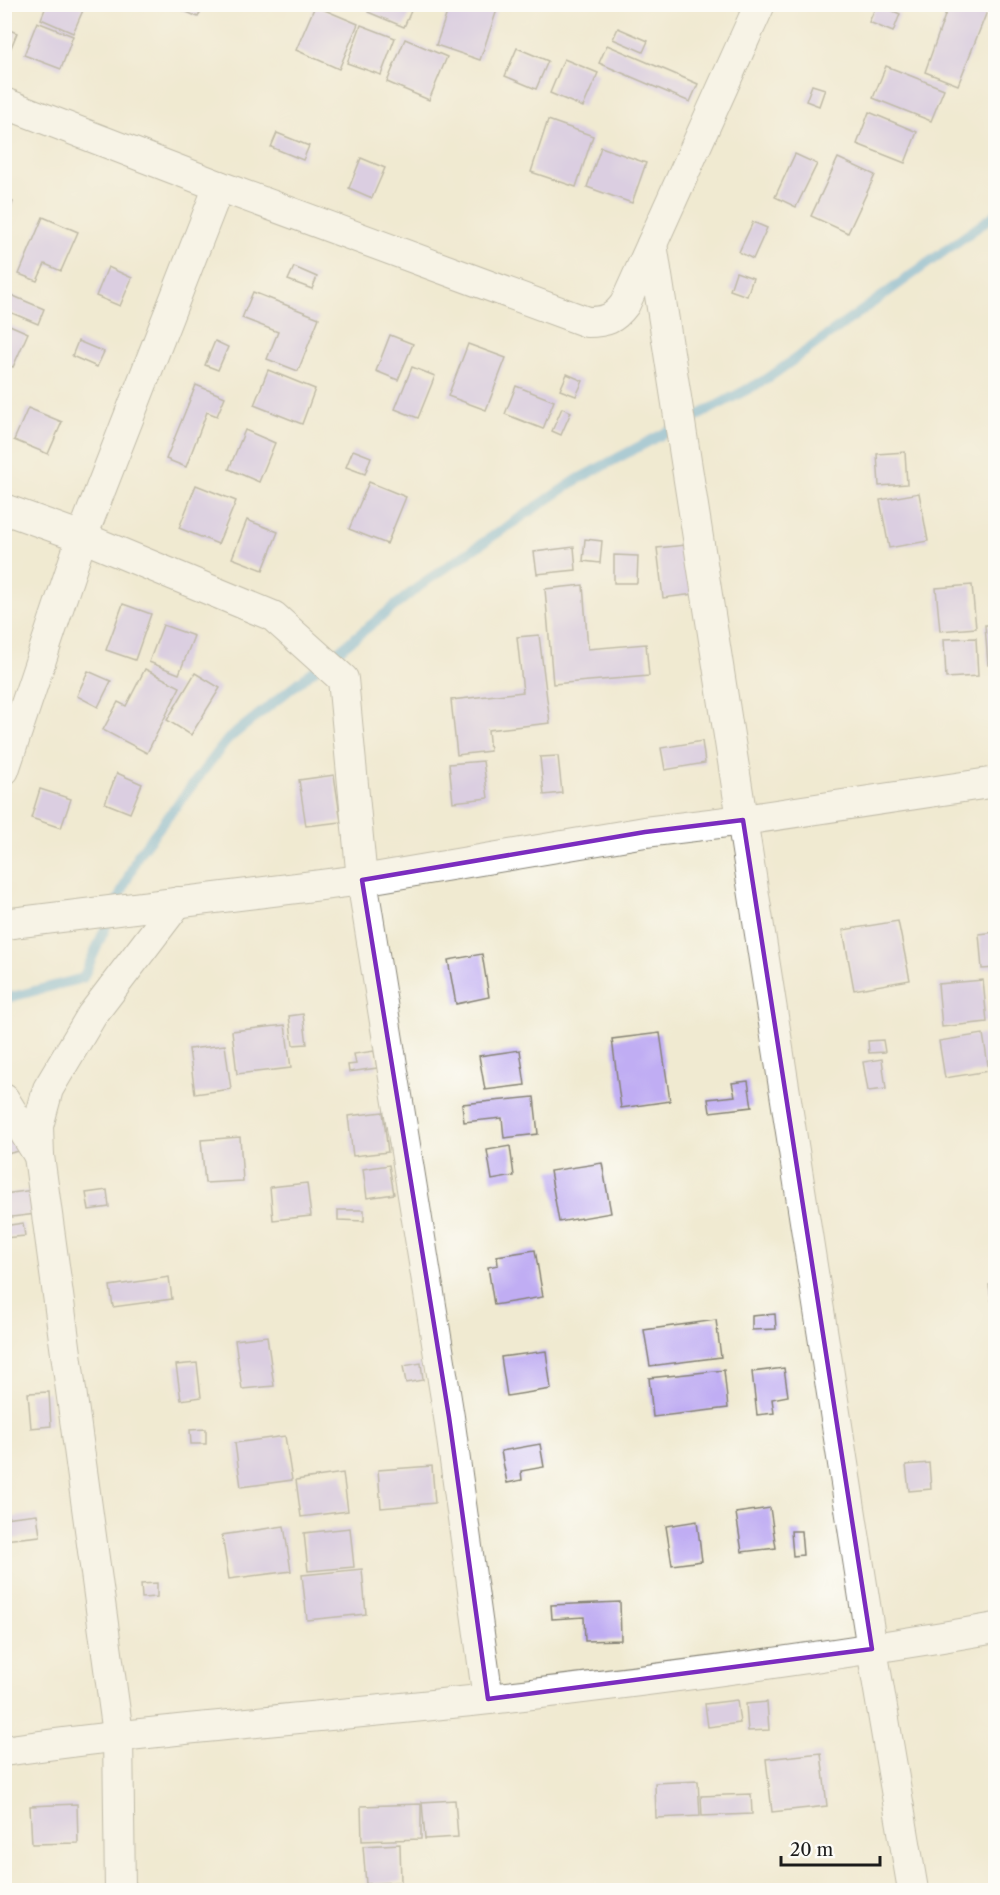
<svg xmlns="http://www.w3.org/2000/svg" width="1000" height="1895" font-family="'Libre Caslon Text',serif">
	<style>
		.lines { fill: none; stroke-linecap: round; stroke-linejoin: round }
		.stream { stroke: #5ca7d4; stroke-width: 10 }
		.building { fill: #c0adf3 }
		.minor-casing { stroke: #868376; stroke-width: 32 }
		.minor { stroke: #fff; stroke-width: 30 }
		.marked { fill: none; stroke: #7b2cbf; stroke-width: 4.5; stroke-linejoin: round }
	</style>
	<rect width="100%" height="100%" fill="#fdfcf7"/>
	<filter id="ink" filterUnits="userSpaceOnUse"><feTurbulence type="fractalNoise" baseFrequency=".0167" numOctaves="2"/><feDisplacementMap in="SourceGraphic" scale="12" xChannelSelector="R" yChannelSelector="G"/><feConvolveMatrix kernelMatrix="1 2 1 2 8 2 1 2 1" color-interpolation-filters="sRGB"/></filter>
	<filter id="wash" filterUnits="userSpaceOnUse"><feTurbulence type="fractalNoise" baseFrequency=".008" numOctaves="4" result="noise"/><feDisplacementMap in="SourceGraphic" scale="24" xChannelSelector="R" yChannelSelector="G"/><feGaussianBlur stdDeviation="1.35" result="paint"/><feColorMatrix in="noise" values="0 0 0 0 0 0 0 0 0 0 0 0 0 0 0 0 0 1.4 0 .05"/><feComposite in="paint" operator="in"/></filter>
	<g filter="url(#wash)">
		<rect width="100%" height="100%" fill="#f0ead1"/>
		<g class="lines">
			<polyline class="stream" points="4,999 83,978 138,855 228,739 426,581 578,479 767,379 996,214"/>
		</g>
		<g id="blocks">
			<g class="building">
				<polygon points="47,4 76,4 84,8 73,33 41,19"/>
				<polygon points="184,4 204,4 198,17 182,10"/>
				<polygon points="371,4 414,4 404,27 368,12"/>
				<polygon points="450,4 498,7 480,60 436,45"/>
				<polygon points="877,4 900,14 893,32 869,22"/>
				<polygon points="949,4 990,4 958,85 925,72"/>
				<polygon points="315,6 358,24 339,69 296,50"/>
				<polygon points="37,22 73,36 61,69 24,55"/>
				<polygon points="361,25 395,38 381,75 347,63"/>
				<polygon points="4,28 17,33 10,50 4,48"/>
				<polygon points="618,28 648,41 643,52 613,39"/>
				<polygon points="405,39 447,57 429,100 387,82"/>
				<polygon points="607,45 698,84 690,102 599,63"/>
				<polygon points="517,48 548,61 536,89 505,76"/>
				<polygon points="564,59 598,73 583,107 550,93"/>
				<polygon points="886,66 944,89 931,121 873,98"/>
				<polygon points="812,85 825,89 819,106 806,101"/>
				<polygon points="869,112 917,132 905,163 857,144"/>
				<polygon points="548,120 593,136 576,187 531,172"/>
				<polygon points="277,133 309,146 303,160 271,147"/>
				<polygon points="601,147 646,163 632,203 587,187"/>
				<polygon points="795,154 817,164 796,207 775,197"/>
				<polygon points="361,158 385,168 372,198 349,188"/>
				<polygon points="838,158 875,175 848,233 811,216"/>
				<polygon points="4,198 13,202 5,223 4,223"/>
				<polygon points="43,217 78,232 61,271 45,264 37,281 19,274"/>
				<polygon points="753,222 767,228 753,259 739,252"/>
				<polygon points="108,267 132,278 120,306 96,296"/>
				<polygon points="294,267 317,277 312,289 288,280"/>
				<polygon points="736,272 753,278 747,296 730,290"/>
				<polygon points="253,292 319,318 298,371 267,359 278,332 242,318"/>
				<polygon points="11,295 44,309 38,324 5,310"/>
				<polygon points="5,323 28,333 13,367 5,364"/>
				<polygon points="390,335 413,344 398,380 376,371"/>
				<polygon points="78,341 104,352 97,367 72,356"/>
				<polygon points="215,341 228,347 218,370 205,365"/>
				<polygon points="468,344 506,358 486,410 448,396"/>
				<polygon points="412,367 435,376 418,418 395,409"/>
				<polygon points="268,370 315,389 302,424 254,405"/>
				<polygon points="567,374 583,381 576,396 560,390"/>
				<polygon points="196,385 225,397 217,416 207,412 186,467 166,459"/>
				<polygon points="516,386 554,401 543,429 505,414"/>
				<polygon points="28,408 62,422 48,454 14,440"/>
				<polygon points="562,408 571,412 561,435 552,431"/>
				<polygon points="245,430 275,443 259,482 229,469"/>
				<polygon points="353,450 371,457 365,474 346,467"/>
				<polygon points="905,452 907,484 879,486 877,454"/>
				<polygon points="369,482 406,497 387,544 349,529"/>
				<polygon points="196,485 236,501 218,544 179,528"/>
				<polygon points="919,493 928,541 889,548 880,500"/>
				<polygon points="247,520 278,532 263,570 232,558"/>
				<polygon points="585,539 602,541 600,563 583,561"/>
				<polygon points="696,544 702,593 663,598 657,548"/>
				<polygon points="574,547 576,570 537,574 534,552"/>
				<polygon points="614,555 638,556 637,583 614,583"/>
				<polygon points="583,585 588,649 646,644 649,676 553,684 545,589"/>
				<polygon points="972,585 976,628 940,631 936,588"/>
				<polygon points="123,604 151,614 135,660 106,650"/>
				<polygon points="163,625 194,636 179,674 149,662"/>
				<polygon points="985,625 996,625 996,665 988,665"/>
				<polygon points="539,635 550,723 488,730 490,751 457,755 451,700 523,692 517,637"/>
				<polygon points="976,638 978,676 946,678 944,639"/>
				<polygon points="145,669 180,687 147,753 103,730 118,702 126,706"/>
				<polygon points="88,671 111,681 98,707 77,696"/>
				<polygon points="195,673 220,688 191,735 167,720"/>
				<polygon points="702,741 705,763 665,770 661,748"/>
				<polygon points="558,756 562,793 544,795 540,757"/>
				<polygon points="483,761 488,798 453,802 449,764"/>
				<polygon points="117,773 142,784 130,813 105,803"/>
				<polygon points="334,775 341,822 306,826 299,780"/>
				<polygon points="40,789 71,799 61,828 31,818"/>
				<polygon points="898,921 910,980 854,990 843,930"/>
				<polygon points="996,932 996,968 982,969 979,934"/>
				<polygon points="482,954 489,997 456,1004 448,960"/>
				<polygon points="983,980 987,1022 942,1027 938,984"/>
				<polygon points="303,1014 307,1044 293,1045 289,1016"/>
				<polygon points="285,1025 291,1068 237,1074 232,1031"/>
				<polygon points="660,1033 670,1101 621,1108 612,1039"/>
				<polygon points="983,1034 989,1071 945,1078 939,1041"/>
				<polygon points="883,1040 885,1052 869,1053 868,1041"/>
				<polygon points="225,1045 231,1089 195,1094 189,1049"/>
				<polygon points="520,1050 525,1085 485,1090 479,1056"/>
				<polygon points="374,1051 377,1068 349,1072 348,1065 356,1064 354,1054"/>
				<polygon points="882,1059 886,1089 868,1091 863,1062"/>
				<polygon points="748,1081 752,1107 710,1112 708,1099 735,1096 732,1083"/>
				<polygon points="534,1097 538,1134 504,1138 502,1118 464,1122 462,1104"/>
				<polygon points="383,1112 388,1152 353,1156 348,1116"/>
				<polygon points="240,1137 243,1181 205,1183 201,1140"/>
				<polygon points="21,1138 24,1150 6,1154 4,1141"/>
				<polygon points="510,1146 514,1176 492,1180 487,1150"/>
				<polygon points="602,1163 611,1213 559,1222 550,1171"/>
				<polygon points="389,1165 394,1194 367,1198 363,1169"/>
				<polygon points="307,1183 311,1216 273,1220 270,1187"/>
				<polygon points="33,1190 36,1214 4,1218 4,1194"/>
				<polygon points="107,1190 109,1207 89,1210 86,1193"/>
				<polygon points="338,1210 364,1210 364,1221 338,1220"/>
				<polygon points="23,1223 25,1236 4,1238 4,1226"/>
				<polygon points="535,1250 543,1297 494,1305 488,1267 498,1265 497,1256"/>
				<polygon points="169,1277 172,1299 113,1307 110,1286"/>
				<polygon points="996,1284 996,1317 994,1317 989,1285"/>
				<polygon points="775,1314 776,1329 752,1330 752,1316"/>
				<polygon points="716,1320 721,1357 650,1366 644,1330"/>
				<polygon points="267,1336 274,1386 242,1389 235,1340"/>
				<polygon points="546,1351 551,1389 507,1396 501,1357"/>
				<polygon points="197,1363 201,1397 181,1400 176,1365"/>
				<polygon points="421,1363 423,1380 406,1383 403,1366"/>
				<polygon points="784,1368 788,1396 772,1399 774,1413 757,1415 752,1372"/>
				<polygon points="724,1370 728,1408 653,1417 649,1378"/>
				<polygon points="49,1392 51,1426 31,1428 28,1393"/>
				<polygon points="206,1429 206,1444 191,1444 190,1430"/>
				<polygon points="285,1436 292,1480 241,1487 235,1443"/>
				<polygon points="540,1444 544,1467 521,1471 522,1480 507,1483 501,1451"/>
				<polygon points="929,1463 931,1489 909,1491 906,1465"/>
				<polygon points="432,1466 435,1503 381,1508 378,1470"/>
				<polygon points="343,1473 348,1511 301,1517 296,1480"/>
				<polygon points="770,1508 776,1548 742,1552 736,1513"/>
				<polygon points="37,1514 40,1536 4,1540 4,1518"/>
				<polygon points="697,1521 702,1561 672,1565 666,1526"/>
				<polygon points="284,1526 291,1571 229,1579 222,1535"/>
				<polygon points="350,1528 354,1567 308,1571 304,1533"/>
				<polygon points="791,1531 801,1531 803,1555 793,1556"/>
				<polygon points="362,1569 366,1614 307,1620 302,1575"/>
				<polygon points="157,1583 157,1597 142,1598 141,1584"/>
				<polygon points="620,1602 621,1640 585,1641 584,1617 552,1619 551,1605"/>
				<polygon points="737,1700 740,1723 708,1727 705,1704"/>
				<polygon points="767,1702 769,1730 748,1731 746,1704"/>
				<polygon points="821,1753 827,1806 772,1812 766,1759"/>
				<polygon points="698,1781 700,1816 656,1818 655,1783"/>
				<polygon points="751,1794 752,1814 702,1816 701,1796"/>
				<polygon points="455,1800 458,1837 425,1839 422,1802"/>
				<polygon points="77,1804 78,1843 32,1844 30,1806"/>
				<polygon points="421,1804 421,1839 362,1841 361,1806"/>
				<polygon points="400,1844 401,1882 366,1884 363,1846"/>
			</g>
		</g>
	</g>
	<g filter="url(#ink)">
		<use href="#blocks" fill-opacity="0" stroke="#868376" stroke-width="1.5"/>
		<g class="lines">
			<defs>
				<g id="minor">
					<path d="M4 103 219 186 587 322C606 322 614 319 625 304L760 4"/>
					<polyline points="652,244 872,1649 913,1890"/>
					<polyline points="4,509 82,537 273,616 343,679 362,880 449,1417 488,1699"/>
					<polyline points="4,770 82,537 219,186"/>
					<polyline points="4,924 362,880 645,832 743,820 996,782"/>
					<polyline points="4,1099 39,1156"/>
					<path d="M4 1751C165 1728 327 1717 489 1699 658 1680 828 1657 996 1628"/>
					<polyline points="120,1890 118,1734 39,1156 38,1126 48,1089 92,1015 178,902"/>
				</g>
			</defs>
			<use href="#minor" class="minor-casing"/>
			<use href="#minor" class="minor"/>
		</g>
	</g>
	<path d="M0 0H1000V1895H0ZM743 820 872 1649 488 1699 449 1417 362 880 645 832Z" fill="#f0ead1" fill-opacity=".55" fill-rule="evenodd"/>
	<path class="marked" d="M743 820 872 1649 488 1699 449 1417 362 880 645 832Z"/>
	<rect width="1000" height="1895" fill="none" stroke="#fdfcf7" stroke-width="24"/>
	<path d="M781 1856v9h99v-9" fill="none" stroke="#1c1c1c" stroke-width="3"/>
	<text x="790" y="1856" font-size="18" fill="#1c1c1c" stroke="#fdfcf7" stroke-width="4.5" paint-order="stroke">20 m</text>
</svg>
